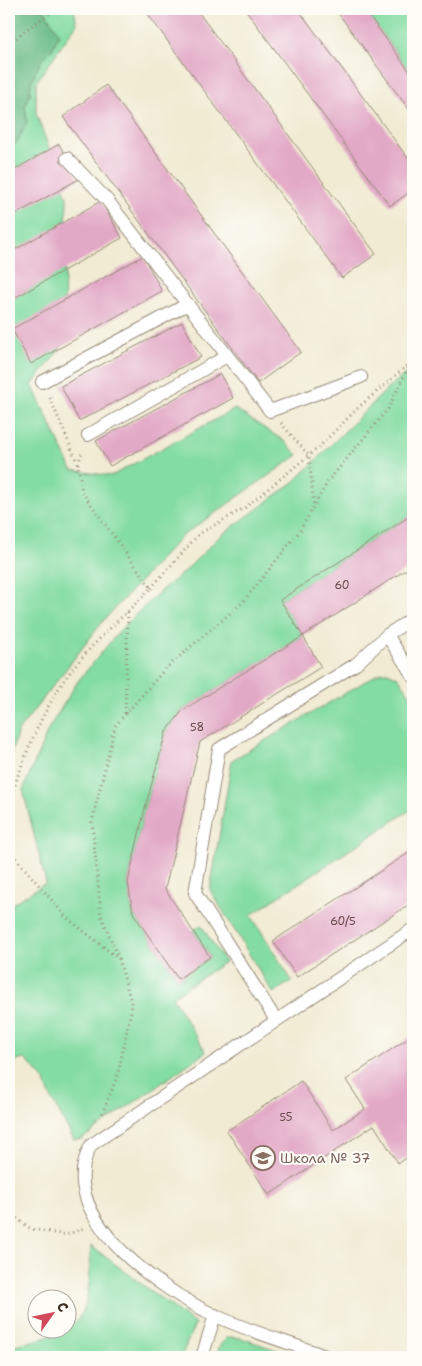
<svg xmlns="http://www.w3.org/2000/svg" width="422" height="1366" font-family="'Shantell Sans',sans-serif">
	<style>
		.green { fill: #83dca2; stroke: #5f8360 }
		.forest { fill: #6abc88; stroke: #527353 }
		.building { fill: #e2a9c6 }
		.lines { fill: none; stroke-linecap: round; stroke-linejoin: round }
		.lane-casing { stroke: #968a78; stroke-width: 14 }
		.path { stroke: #968a78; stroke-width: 3; stroke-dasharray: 1 4; stroke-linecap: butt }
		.lane { stroke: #fff; stroke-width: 12 }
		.labels { text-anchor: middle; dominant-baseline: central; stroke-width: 4; stroke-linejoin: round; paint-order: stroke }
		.number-label { font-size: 11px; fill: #654a48 }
		.education-label { font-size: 14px; fill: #785e54; stroke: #fdfcf7; text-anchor: start }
	</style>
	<rect width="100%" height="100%" fill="#fdfcf7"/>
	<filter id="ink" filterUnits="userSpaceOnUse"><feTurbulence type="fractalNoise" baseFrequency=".02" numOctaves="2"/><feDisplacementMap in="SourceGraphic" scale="10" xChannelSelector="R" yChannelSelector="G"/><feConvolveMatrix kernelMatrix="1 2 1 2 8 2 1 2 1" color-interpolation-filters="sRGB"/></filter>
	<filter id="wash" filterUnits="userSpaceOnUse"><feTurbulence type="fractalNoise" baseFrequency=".0096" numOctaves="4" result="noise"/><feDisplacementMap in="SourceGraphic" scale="20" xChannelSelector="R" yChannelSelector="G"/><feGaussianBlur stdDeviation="1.12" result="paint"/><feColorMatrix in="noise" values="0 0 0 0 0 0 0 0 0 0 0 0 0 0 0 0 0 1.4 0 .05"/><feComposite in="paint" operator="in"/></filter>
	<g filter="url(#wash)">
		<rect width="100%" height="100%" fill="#f1ebd3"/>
		<g class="green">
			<polygon points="43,9 74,9 77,24 36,82 36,113 67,197 63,345 32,385 72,470 111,476 235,409 284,441 298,455 182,536 104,620 18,731 9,760 9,153 18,140 27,122 25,105 30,94 31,82 41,61 52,50 59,34"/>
			<polygon points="364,9 402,9 412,23 413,22 413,76"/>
			<polygon points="413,368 413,514 280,600 303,636 183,710 166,732 145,808 128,882 133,913 178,979 210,957 193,931 201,925 225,962 172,997 206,1052 82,1139 74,1140 51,1098 44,1079 25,1059 9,1062 9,864 10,905 46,883 23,790 49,728 78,681 121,629 158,593 185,571 219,537 294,482 388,388"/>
			<polygon points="381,672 388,672 398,677 413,699 413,808 251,915 292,981 273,993 210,890 232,760"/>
			<path d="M91 1246 195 1324 181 1357H9V1346C33 1341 67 1336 81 1315 90 1300 90 1264 91 1246Z"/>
			<polygon points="228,1337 241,1338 297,1357 216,1357 220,1345"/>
		</g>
		<polygon class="forest" points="16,9 43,9 59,33 52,50 41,61 31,82 30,94 25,105 27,122 18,140 9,153 9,14"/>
		<g id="blocks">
			<g class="building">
				<polygon points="144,9 196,9 376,254 342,278"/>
				<polygon points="245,9 298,9 413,165 413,190 390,206"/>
				<polygon points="335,9 364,9 413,76 413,115"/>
				<polygon points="106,85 301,352 258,383 63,117"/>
				<polygon points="59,144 79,179 9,218 9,173"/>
				<polygon points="101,201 122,238 9,301 9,253"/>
				<polygon points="143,256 162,291 31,364 12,329"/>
				<polygon points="182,322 201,357 79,421 61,386"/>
				<polygon points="220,374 233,398 110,466 96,441"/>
				<polygon points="413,514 413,565 303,636 280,600"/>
				<polygon points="303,636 321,667 200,742 165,889 210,957 178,979 133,913 128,882 145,808 166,732 183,710"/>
				<polygon points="413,850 413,902 297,977 273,941"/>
				<polygon points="413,1035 413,1153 398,1163 374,1125 269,1195 227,1131 301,1081 333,1130 365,1109 346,1080"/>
			</g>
		</g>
	</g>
	<g filter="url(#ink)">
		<use href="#blocks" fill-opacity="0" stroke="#968a78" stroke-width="1"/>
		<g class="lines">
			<defs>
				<g id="lane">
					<polyline points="67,158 107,200 270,411 361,377"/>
					<polyline points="42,382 188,304"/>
					<polyline points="88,435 227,356"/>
					<polyline points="413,618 387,635 413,676"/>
					<polyline points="276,1020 195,893 219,749 356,664 387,635"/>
					<polyline points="202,1357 215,1315"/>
					<path d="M328 1357C291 1343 250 1332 214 1315 160 1289 52 1216 91 1145L413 929"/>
				</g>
			</defs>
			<use href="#lane" class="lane-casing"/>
			<g class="path">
				<polyline points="9,45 23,32 56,9"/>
				<polyline points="281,423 309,456 314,506"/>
				<polyline points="78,464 83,450"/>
				<polyline points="151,588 199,534 246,507 319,447 360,406 408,365"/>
				<polyline points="125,713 128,612"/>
				<path d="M9 804C22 759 47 698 78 662 100 636 127 613 151 588L82 492 78 464 49 396"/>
				<polyline points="9,834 14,856 66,917 119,959 132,1006 118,1074 101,1117"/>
				<polyline points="119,959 101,915 92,822 115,726 166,668 243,602 299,532 329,480 388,409 410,364"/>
				<polyline points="9,1212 31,1229 66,1235 84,1228"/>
			</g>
			<use href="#lane" class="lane"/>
		</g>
	</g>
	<defs>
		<symbol id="school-ring" viewBox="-11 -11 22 22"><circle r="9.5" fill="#fdfcf7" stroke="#8d6e63" stroke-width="1.5"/><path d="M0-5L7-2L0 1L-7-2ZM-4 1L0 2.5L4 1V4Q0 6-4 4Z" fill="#8d6e63"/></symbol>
	</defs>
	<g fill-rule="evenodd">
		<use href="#school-ring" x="249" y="1144" width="28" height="28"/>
	</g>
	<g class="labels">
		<g class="number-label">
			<text x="342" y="585">60</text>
			<text x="197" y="727">58</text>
			<text x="343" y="921">60/5</text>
			<text x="286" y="1117">55</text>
		</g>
		<g class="education-label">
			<text x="280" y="1158">Школа № 37</text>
		</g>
	</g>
	<rect width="422" height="1366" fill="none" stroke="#fdfcf7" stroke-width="30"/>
	<g transform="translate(52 1314) rotate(57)"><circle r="24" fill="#fdfcf7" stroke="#afa8a0"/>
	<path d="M0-4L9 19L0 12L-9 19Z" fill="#d1495b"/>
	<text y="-8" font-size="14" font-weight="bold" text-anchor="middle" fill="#3b2a1e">С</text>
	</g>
</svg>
